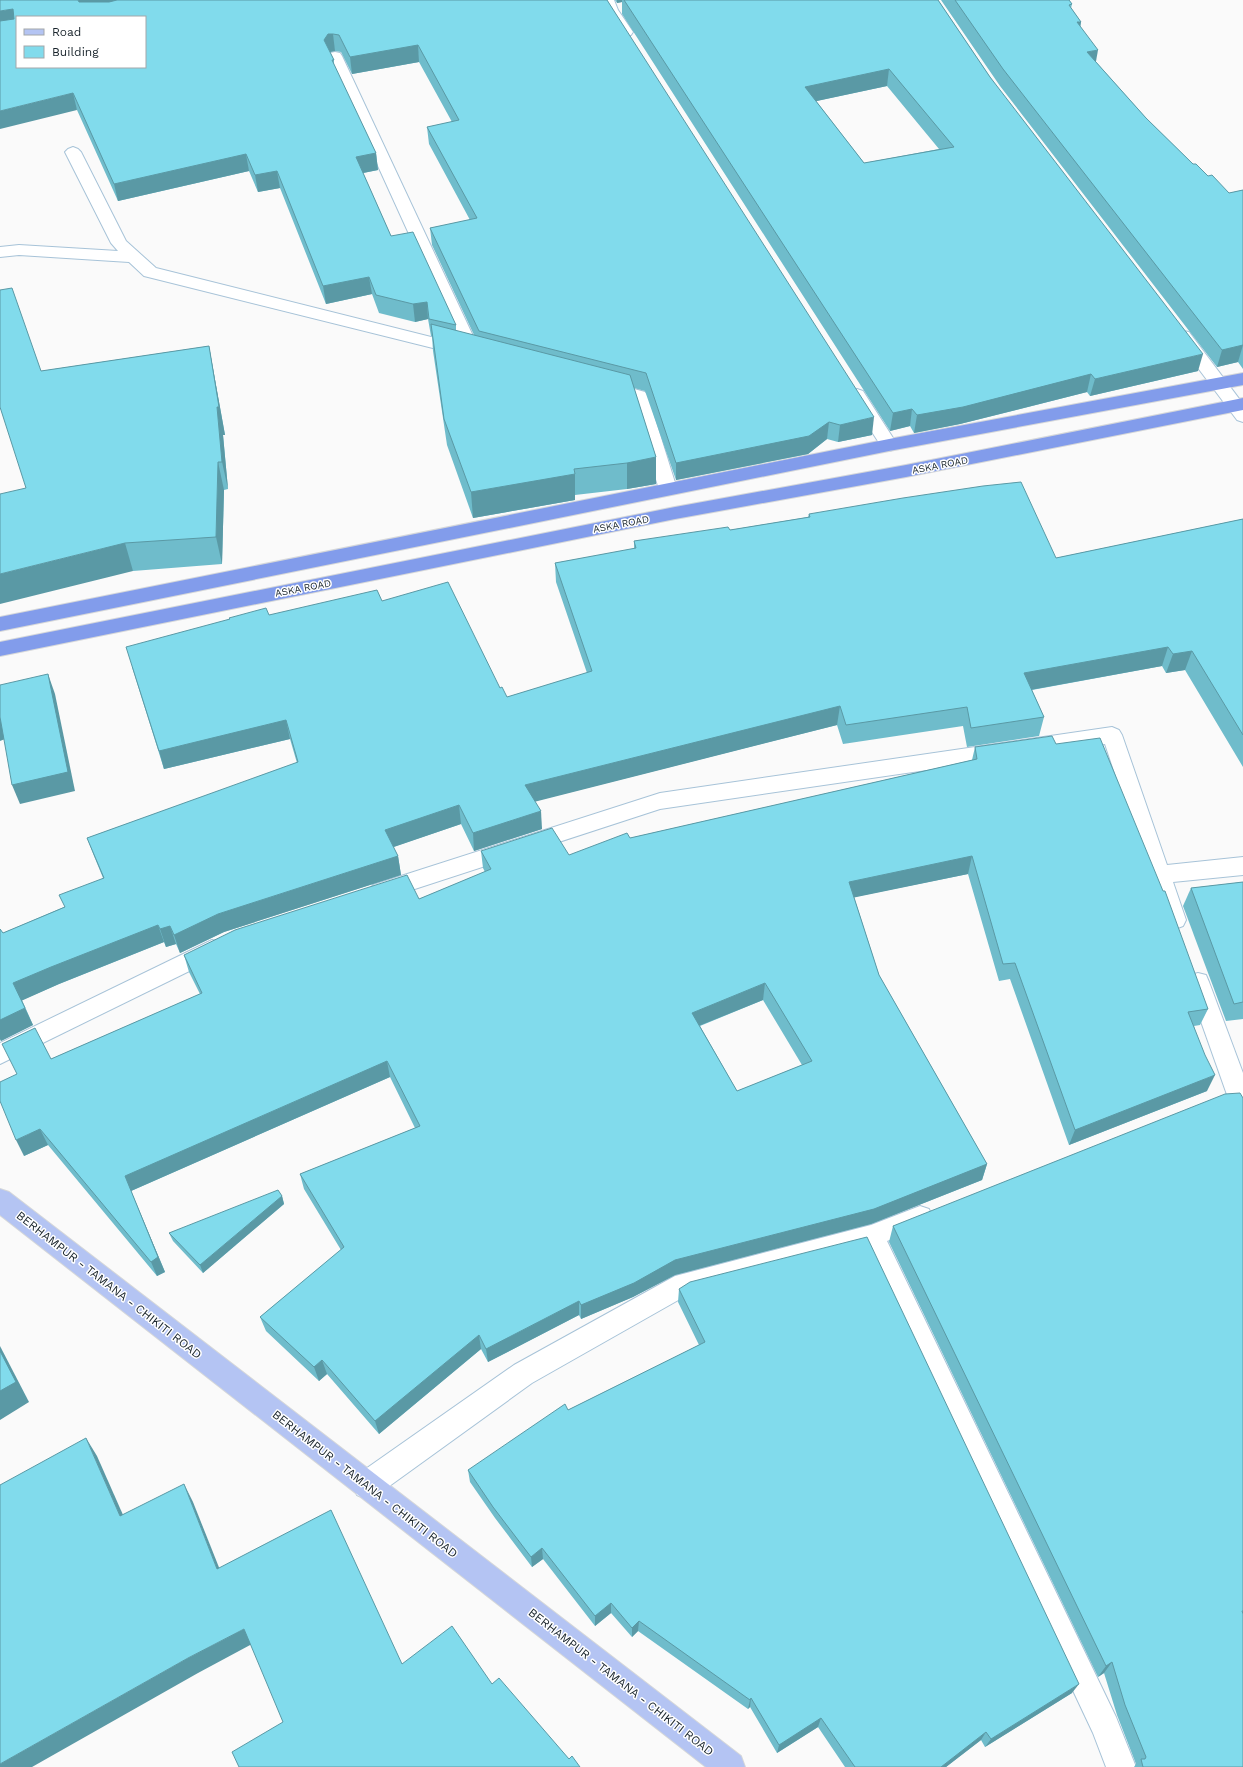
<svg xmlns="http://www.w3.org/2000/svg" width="1243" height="1767" font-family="'Work Sans',sans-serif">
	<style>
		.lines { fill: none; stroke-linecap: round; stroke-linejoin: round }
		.minor-casing { stroke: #a7c3d8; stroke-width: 2 }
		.major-casing { stroke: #d5d7d9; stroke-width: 2 }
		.highway-casing { stroke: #d5d7d9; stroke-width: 2 }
		.minor { fill: #fff; fill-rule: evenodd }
		.major { fill: #b4c4f3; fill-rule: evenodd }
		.highway { fill: #829ceb; fill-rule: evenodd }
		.wall { fill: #6fbccb; fill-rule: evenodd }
		.shaded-wall { fill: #5a99a5 }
		.building { fill: #81dbec; stroke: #5a99a5; fill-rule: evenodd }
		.labels { text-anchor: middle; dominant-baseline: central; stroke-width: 3; stroke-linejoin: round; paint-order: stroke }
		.street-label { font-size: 10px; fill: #18232b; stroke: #fff }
		.near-street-label { font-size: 12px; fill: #18232b; stroke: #fff }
	</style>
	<rect width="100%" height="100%" fill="#fafafa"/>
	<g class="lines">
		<defs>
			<g id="minor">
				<polygon points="600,0 614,0 618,10 633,32 631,35 626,36 621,35 604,10"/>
				<polygon points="335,52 340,53 342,56 481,353 478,357 472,358 466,357 464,355 461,355 144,276 129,262 19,255 0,257 0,247 19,245 118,251 111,243 65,152 68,149 73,147 78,149 81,152 126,241 156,268 459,344 328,56 330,53"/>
				<polygon points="1183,331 1189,332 1243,404 1243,422 1237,420 1174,336 1177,332"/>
				<polygon points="609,382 645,392 648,396 677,489 675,493 668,495 661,493 659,489 631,400 603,392 600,388 603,384"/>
				<polygon points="857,389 863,391 895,441 898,445 895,449 889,451 883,449 848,395 851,391"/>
				<polygon points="1112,727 1119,730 1122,735 1167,865 1243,857 1243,875 1173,882 1186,920 1183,926 1175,929 1167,926 1164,920 1105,744 660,809 381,900 373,897 370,891 373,885 660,793"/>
				<polygon points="212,940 220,942 223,949 220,956 0,1064 0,1043"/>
				<polygon points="1198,973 1206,975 1209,982 1243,1073 1243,1116 1235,1113 1231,1106 1187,982 1190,975"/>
				<polygon points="920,1206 929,1209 932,1217 929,1225 887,1241 1116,1717 1136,1767 1106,1767 1093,1733 865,1249 689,1294 532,1383 377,1495 367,1499 357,1495 353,1485 357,1475 514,1365 675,1276 871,1225"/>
			</g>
			<polygon id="major" points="0,1189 9,1192 741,1756 745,1767 706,1767 0,1215"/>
			<g id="highway">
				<polygon points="1243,373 1243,385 889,451 0,631 0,617 889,439"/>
				<polygon points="1243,398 1243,410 906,477 675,519 0,656 0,642 675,507 906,465"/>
			</g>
		</defs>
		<use href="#minor" class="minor-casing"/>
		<use href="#major" class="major-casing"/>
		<use href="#highway" class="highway-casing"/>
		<use href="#minor" class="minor"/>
		<use href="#major" class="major"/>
		<use href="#highway" class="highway"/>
	</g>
	<g class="wall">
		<path d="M0 0H607L872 435 838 442 827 439 808 454 676 480 645 391 634 388 656 457V484L627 489 575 495V500L473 518 447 445 433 351 432 336H431L428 319 415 322 379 313 372 294 326 304 280 188 258 192 249 171 118 201 77 110ZM335 51 341 52 352 74 419 62 452 122 427 127 429 144 470 220 430 228 432 245 474 335 456 331V325L391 236 363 173 378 170 376 153 334 66V60L330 52Z"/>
		<path d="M615 0H938L990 77 1198 371 1090 396 1087 392 960 424 914 433 910 426 890 431 622 14V2L617 3ZM887 86 939 149 864 163 816 101Z"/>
		<polygon points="941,0 1069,0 1072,4 1071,8 1081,22 1080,27 1096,62 1146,118 1193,164 1229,193 1243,190 1243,369 1238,362 1217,367 1000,86"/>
		<polygon points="209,346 214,374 225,435 223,435 228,489 224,490 222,564 133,571 26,488 41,371"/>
		<polygon points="809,514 1056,558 1243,519 1243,767 1185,670 1166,673 1162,666 1032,690 1044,717 1039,736 967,747 963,726 843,744 837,725 535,801 542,829 474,851 461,824 393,847 398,856 401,875 224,932 180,953 176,944 166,947 164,942 59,984 22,1000 33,1025 1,1041 0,1039 0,929 3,933 64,907 103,878 94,856 87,838 297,763 290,739 164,769 132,667 269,615 382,601 500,688 507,697 587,673 556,582 555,563 634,549 634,541 730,530 808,517"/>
		<path d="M1056 744 1208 1009 1200 1025 1194 1026 1207 1091 1069 1145 1010 979 999 981 968 874 854 897 879 975 987 1164 982 1180 871 1224 675 1275 633 1297 581 1319 579 1315 488 1362 481 1349 379 1434 327 1374 319 1381 266 1331 260 1317 341 1250 304 1189 300 1174 415 1128 390 1077 131 1191 165 1272 157 1276 48 1145 24 1156 51 1059 200 994 189 972 184 955 419 899 485 872 483 868 481 851 569 855 630 838 972 760 975 747ZM763 1000 802 1065 737 1091 700 1026Z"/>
		<polygon points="1243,882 1243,1019 1226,1021 1183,906 1191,888"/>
		<polygon points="1243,1098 1243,1767 1134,1767 1136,1764 1117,1715 1104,1673 1098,1677 889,1242 893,1226"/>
		<polygon points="282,1196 284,1204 203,1273 173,1241 169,1233"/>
		<polygon points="679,1289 1072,1693 985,1747 981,1740 946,1767 845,1767 818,1727 777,1753 750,1707 748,1709 638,1631 632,1637 611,1613 595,1626 543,1559 532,1567 495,1518 470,1482 468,1470 568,1410 699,1345 678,1302"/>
	</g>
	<g class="shaded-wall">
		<polygon points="78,0 149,0 85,13"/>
		<polygon points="617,0 622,0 622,2 617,3"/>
		<polygon points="13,9 17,22 0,29 0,11"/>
		<polygon points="1077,22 1081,22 1078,39"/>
		<polygon points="328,34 333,34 335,51 330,52 324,40"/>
		<polygon points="418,45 419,62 352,74 350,57"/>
		<polygon points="1098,50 1095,67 1087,52"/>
		<polygon points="889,69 887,86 803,104 805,87"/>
		<polygon points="73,93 77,110 0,129 0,111"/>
		<polygon points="376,153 378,170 358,174 356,157"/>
		<polygon points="246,154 249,171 118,201 114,184"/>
		<polygon points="277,171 280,188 258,192 255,175"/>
		<polygon points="369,277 372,294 326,304 323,286"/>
		<polygon points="427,302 428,319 415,322 413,304"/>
		<polygon points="1243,345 1238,362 1217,367 1222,350"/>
		<polygon points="209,346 214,374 225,435 223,435 228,489 222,462 217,407"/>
		<polygon points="1203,354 1198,371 1090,396 1095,379"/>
		<polygon points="1091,374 1087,392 960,424 914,433 917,415"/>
		<polygon points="912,409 910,426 890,431 893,413"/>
		<polygon points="874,417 872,435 838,442 840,425"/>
		<polygon points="829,422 827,439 808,454 676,480 676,463"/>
		<polygon points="656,457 656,484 627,489 627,463"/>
		<polygon points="218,462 224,490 222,564 216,537"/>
		<polygon points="575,474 575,500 473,518 471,492"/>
		<polygon points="125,543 133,571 0,604 0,574"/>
		<polygon points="1168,647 1162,666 1019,692 1024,673"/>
		<polygon points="1192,651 1185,670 1166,673 1173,654"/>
		<polygon points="48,674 55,694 75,791 20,804 12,785"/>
		<polygon points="840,706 837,725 526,804 525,785"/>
		<polygon points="0,716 5,739 0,741"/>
		<polygon points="286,720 290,739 164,769 159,751"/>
		<polygon points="459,805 461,824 388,849 385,830"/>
		<polygon points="541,811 542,829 474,851 473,833"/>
		<polygon points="398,856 401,875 224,932 180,953 174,935 218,914"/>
		<polygon points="972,856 968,874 847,899 849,882"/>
		<polygon points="158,925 164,942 59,984 21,1001 13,983 51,967"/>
		<polygon points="170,926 176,944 166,947 160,929"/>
		<polygon points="765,983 763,1000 691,1029 692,1013"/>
		<polygon points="25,1008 33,1025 1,1041 0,1039 0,1020"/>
		<polygon points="387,1061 390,1077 131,1191 165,1272 157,1276 151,1262 125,1176"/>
		<polygon points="1215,1075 1207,1091 1069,1145 1075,1130"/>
		<polygon points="40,1129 48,1145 24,1156 16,1140"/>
		<polygon points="987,1164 982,1180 871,1224 675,1275 633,1297 581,1319 581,1305 675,1260"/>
		<polygon points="282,1196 284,1204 203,1273 200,1265"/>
		<polygon points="579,1301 579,1315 488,1362 486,1349"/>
		<polygon points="479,1335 481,1349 379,1434 375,1421"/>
		<polygon points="0,1346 29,1402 0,1420"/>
		<polygon points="322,1360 327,1374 319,1381 314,1367"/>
		<polygon points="86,1438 97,1456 131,1533 120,1516"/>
		<polygon points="184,1484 193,1502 226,1585 217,1569"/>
		<polygon points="542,1548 543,1559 532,1567 531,1557"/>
		<polygon points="611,1603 611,1613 595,1626 595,1616"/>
		<polygon points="639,1621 638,1631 632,1637 632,1628"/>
		<polygon points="244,1629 252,1644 198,1673 32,1767 0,1767 0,1764 188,1658"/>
		<polygon points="1112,1662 1104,1673 1098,1677 1106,1666"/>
		<polygon points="1079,1684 1072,1693 985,1747 991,1739"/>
		<polygon points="751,1698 750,1707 748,1709 750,1700"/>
		<polygon points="821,1718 818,1727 777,1753 779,1745"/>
		<polygon points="986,1732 981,1740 946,1767 941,1767"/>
	</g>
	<g class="building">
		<path d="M0 0H78L79 2H109L117 0H607L874 417 840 425 829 422 809 436 676 463 646 373 479 331 430 228 477 218 427 127 459 120 418 45 350 57 339 35 333 34H328L324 40 334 60H332L376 153 356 157 391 236 413 232 456 325 429 319 427 302 413 304 376 295 369 277 323 286 277 171 255 175 246 154 114 184 73 93 0 111V21L14 19 13 9 0 11ZM17 17H145V67H17Z"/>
		<path d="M624 0H938L990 77 1203 354 1095 379 1091 374 963 407 917 415 912 409 893 413ZM889 69 954 147 864 163 805 87Z"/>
		<polygon points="955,0 1069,0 1072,4 1069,5 1081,22 1077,22 1098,50 1087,52 1146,118 1193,164 1196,164 1208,176 1212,175 1229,193 1243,190 1243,345 1222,350 1003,69"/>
		<polygon points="12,288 41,371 209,346 219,407 217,407 222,462 218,462 216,537 125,543 0,574 0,494 26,488 0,407 0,290"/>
		<polygon points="431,324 630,375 656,457 627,463 574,469 575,474 471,492 444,419"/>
		<polygon points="1021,482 1056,558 1243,519 1243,735 1192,651 1173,654 1168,647 1024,673 1044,717 971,728 967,707 846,725 840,706 525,785 541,811 473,833 459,805 385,830 398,856 218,914 174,935 170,926 160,929 158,925 51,967 13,983 25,1008 0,1020 0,929 3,933 65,907 59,895 104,878 87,838 298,762 286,720 159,751 126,647 230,619 229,618 266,608 269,615 377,590 382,601 448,582 500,688 502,687 507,697 592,671 555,563 636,548 634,541 728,527 730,530 810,517 809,514 903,498 983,486"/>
		<polygon points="48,674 68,772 12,785 0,717 0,685"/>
		<path d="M1052 736 1056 744 1100 738 1163 891H1165L1208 1009 1188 1012 1205 1055 1215 1075 1075 1130 1015 963 1003 964 972 856 849 882 879 975 987 1164 874 1209 675 1260 634 1283 581 1305 579 1301 486 1349 479 1335 375 1421 322 1360 314 1367 260 1317 344 1247 300 1174 420 1126 387 1061 125 1176 158 1257 151 1262 40 1129 16 1140 0 1101V1082L17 1074 2 1044 35 1028 51 1059 202 993 184 955 235 930 407 875 419 899 491 869 481 851 552 828 569 855 627 833 630 838 977 759 975 747ZM765 983 812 1061 737 1091 692 1013Z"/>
		<polygon points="1243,882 1243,1002 1234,1004 1191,888"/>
		<polygon points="1240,1093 1243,1098 1243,1611 1242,1611 1243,1614 1243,1767 1143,1767 1141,1759 1145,1759 1146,1757 1125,1705 1112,1662 1106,1666 893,1226 1225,1094"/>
		<polygon points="278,1190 282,1196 200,1265 169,1233"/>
		<polygon points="867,1237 1079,1684 991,1739 986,1732 941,1767 855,1767 821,1718 779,1745 751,1698 750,1700 639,1621 632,1628 611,1603 595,1616 542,1548 531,1557 493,1507 468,1470 565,1404 568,1410 705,1342 679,1289 690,1282"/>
		<polygon points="0,1351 16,1382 0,1391"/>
		<polygon points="86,1438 120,1516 184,1484 217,1569 331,1510 402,1664 452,1626 492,1684 499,1678 569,1759 572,1756 580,1767 239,1767 232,1752 283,1722 244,1629 188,1658 0,1764 0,1485"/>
	</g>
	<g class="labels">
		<g class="street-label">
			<text transform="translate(940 465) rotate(-11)">ASKA ROAD</text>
			<text transform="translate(621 524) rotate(-11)">ASKA ROAD</text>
			<text transform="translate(303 588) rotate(-11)">ASKA ROAD</text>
		</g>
		<g class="near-street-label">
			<text transform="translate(109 1285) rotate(38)">BERHAMPUR - TAMANA - CHIKITI ROAD</text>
			<text transform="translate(365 1484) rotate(38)">BERHAMPUR - TAMANA - CHIKITI ROAD</text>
			<text transform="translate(621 1682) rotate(38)">BERHAMPUR - TAMANA - CHIKITI ROAD</text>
		</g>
	</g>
	<rect x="16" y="16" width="130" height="52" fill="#ffffff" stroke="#a3a7aa"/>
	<rect x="24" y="29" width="20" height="6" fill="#b4c4f3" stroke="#a3a7aa"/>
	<text x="52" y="36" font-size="12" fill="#18232b">Road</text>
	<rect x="24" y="46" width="20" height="12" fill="#81dbec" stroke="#a3a7aa"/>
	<text x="52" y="56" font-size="12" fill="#18232b">Building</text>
</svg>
